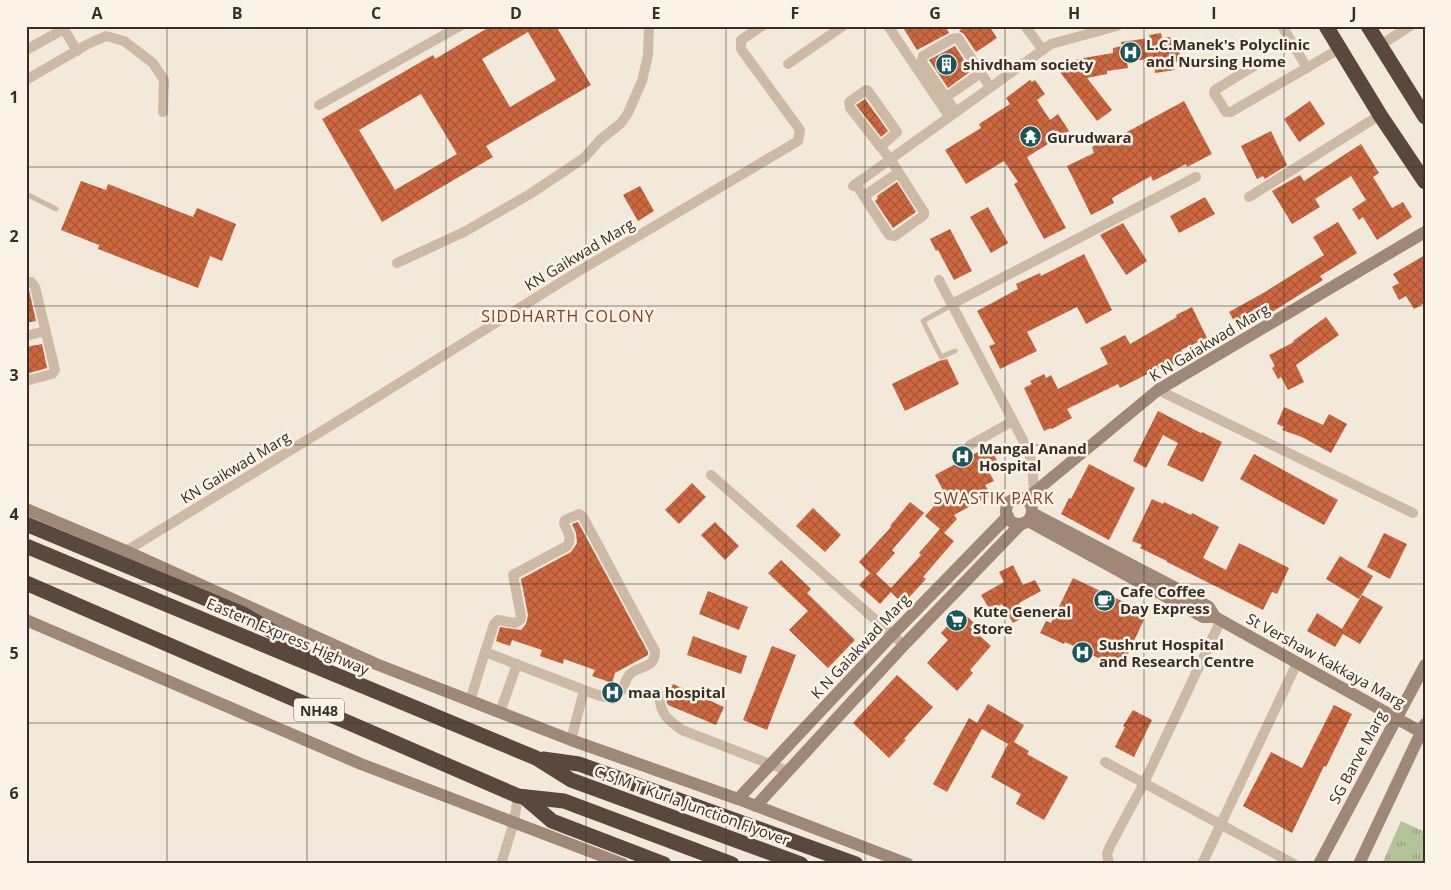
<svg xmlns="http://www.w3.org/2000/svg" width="1451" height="890" font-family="'Open Sans',sans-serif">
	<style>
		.grass { fill: url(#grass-tufts) }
		.building { fill: url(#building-cross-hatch); fill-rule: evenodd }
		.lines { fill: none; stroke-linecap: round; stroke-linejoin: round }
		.lane { stroke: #ccb9a6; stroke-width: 5 }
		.street { stroke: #ccb9a6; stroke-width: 10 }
		.secondary { stroke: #a08878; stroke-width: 12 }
		.highway { stroke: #5a483e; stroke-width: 15 }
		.grid { fill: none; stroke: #382d28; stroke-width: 1; stroke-opacity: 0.55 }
		.labels { text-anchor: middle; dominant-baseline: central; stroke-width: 5; stroke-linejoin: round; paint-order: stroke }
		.shield { fill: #fbf3e8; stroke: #726862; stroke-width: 1 }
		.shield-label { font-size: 14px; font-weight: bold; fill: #382d28 }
		.poi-label { font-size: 15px; font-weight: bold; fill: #382d28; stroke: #fbf3e8; text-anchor: start }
		.street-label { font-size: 15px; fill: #382d28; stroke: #fbf3e8 }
		.neighbourhood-label { font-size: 16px; letter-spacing: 1px; fill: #8c3b1c; stroke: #fbf3e8 }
		.neatline { fill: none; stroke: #382d28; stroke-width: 2 }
		.grid-label { font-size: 16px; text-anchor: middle; font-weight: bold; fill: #382d28 }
	</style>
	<defs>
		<pattern id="grass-tufts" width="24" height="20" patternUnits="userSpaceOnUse" patternTransform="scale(1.25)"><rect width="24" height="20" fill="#b4c39a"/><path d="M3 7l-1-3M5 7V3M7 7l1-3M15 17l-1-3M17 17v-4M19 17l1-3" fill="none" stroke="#939f7e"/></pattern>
		<pattern id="building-cross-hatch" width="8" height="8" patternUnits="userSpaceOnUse" patternTransform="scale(1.25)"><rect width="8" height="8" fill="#cd6840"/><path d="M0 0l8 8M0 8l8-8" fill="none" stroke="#a75636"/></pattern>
	</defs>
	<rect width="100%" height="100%" fill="#f3e9db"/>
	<polygon class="grass" points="1401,821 1425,832 1425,864 1382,864"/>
	<g class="building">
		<path d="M491 26H556L591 85 486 146 493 157 382 222 322 119 433 55 435 59ZM528 32 556 80 510 107 482 59ZM421 94 457 154 395 190 359 130Z"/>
		<polygon points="902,26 945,26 949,33 917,50"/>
		<polygon points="966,26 989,26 997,38 976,52 964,34 959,31"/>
		<polygon points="1161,33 1162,38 1170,37 1173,50 1179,50 1181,61 1174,62 1175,70 1155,73 1153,58 1127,62 1128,68 1107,71 1107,74 1087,78 1112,110 1097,121 1060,72 1066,65 1078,59 1113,53 1113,48 1122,46 1121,42 1150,38 1149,35"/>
		<polygon points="955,46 971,71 948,88 929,60"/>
		<polygon points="1030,80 1032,82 1035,80 1045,94 1037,100 1050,120 1058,114 1069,131 1027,157 1066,228 1044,239 1014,184 1018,182 1004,161 966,184 945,150 981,128 979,124 1010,104 1006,98"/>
		<polygon points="865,99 888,131 881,137 856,105"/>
		<polygon points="1184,101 1212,154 1187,167 1186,164 1153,181 1151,176 1112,198 1114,203 1091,215 1067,166 1094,153 1092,147 1112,136 1114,139"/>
		<polygon points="1310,101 1325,124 1299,142 1284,119"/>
		<polygon points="1271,131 1287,165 1265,179 1263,176 1257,179 1241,146"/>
		<polygon points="1361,144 1379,173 1373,177 1392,208 1403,202 1412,217 1377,240 1363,217 1359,220 1352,209 1366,200 1351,176 1315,199 1320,207 1292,224 1272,191 1300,175 1304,181"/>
		<polygon points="81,181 106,190 108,184 193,217 197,208 236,224 222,261 210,256 198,288 98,249 99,245 61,230"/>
		<polygon points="897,182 916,212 893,228 875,201 878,198 877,196"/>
		<polygon points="640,186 654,211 638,221 623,195"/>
		<polygon points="1205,197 1215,214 1179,233 1170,216"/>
		<polygon points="988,207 1008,243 991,253 970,217"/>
		<polygon points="1338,222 1357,253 1320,276 1323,280 1240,332 1229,312 1265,292 1324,255 1313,237"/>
		<polygon points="1123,223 1147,261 1126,275 1100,235"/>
		<polygon points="950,229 972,271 954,280 938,250 936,251 930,239"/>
		<polygon points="1084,254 1112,310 1086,324 1077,307 1027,332 1037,351 1000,369 989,346 995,344 977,311 1018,289 1016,284 1040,273 1041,276"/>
		<polygon points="1425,255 1425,303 1414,309 1406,296 1399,300 1392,287 1399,283 1393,274"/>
		<polygon points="26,290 29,290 36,321 26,323"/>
		<polygon points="1192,307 1207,338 1181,350 1185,358 1162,371 1161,367 1120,388 1118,384 1067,409 1072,418 1052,429 1051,428 1044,431 1024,388 1032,384 1030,381 1044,374 1046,378 1051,375 1058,389 1108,364 1100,348 1125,335 1130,344 1177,317 1176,315"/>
		<polygon points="1326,317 1339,335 1296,365 1304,382 1288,390 1281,377 1278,379 1272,368 1275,366 1269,355 1294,342 1293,341"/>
		<polygon points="42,344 47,368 26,374 26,347"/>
		<polygon points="947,359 959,384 905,411 892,384 939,361"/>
		<polygon points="1284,407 1323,425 1329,414 1347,424 1331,453 1302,437 1282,430 1284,427 1277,424"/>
		<polygon points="1158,411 1201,433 1202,432 1222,442 1203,482 1167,465 1178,443 1163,435 1146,468 1133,461"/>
		<polygon points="989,446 997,460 986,466 994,481 985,485 991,495 954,515 957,519 944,533 954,541 923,577 926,579 903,604 891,592 880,604 859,585 870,573 859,562 891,527 890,526 910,502 924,513 892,550 895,553 876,574 891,588 921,555 919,553 940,529 925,516 945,494 935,475"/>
		<polygon points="1254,454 1338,500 1324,525 1240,479"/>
		<polygon points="1089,464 1135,488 1109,540 1061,514 1069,498 1071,499"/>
		<polygon points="692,483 706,497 679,524 665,510"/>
		<polygon points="1152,499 1163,504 1164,502 1191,515 1192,513 1219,527 1203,558 1226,570 1239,543 1289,568 1277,594 1272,592 1263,610 1167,562 1167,561 1140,548 1142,545 1132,541"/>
		<polygon points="813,508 841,535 825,552 796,526"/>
		<polygon points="578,522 648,652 648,655 615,673 612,683 592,676 595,670 564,659 563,664 540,656 542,650 512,640 510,646 496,641 500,627 521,630 526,624 528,615 521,579 571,552 577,543 576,533 572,524"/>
		<polygon points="715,522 739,546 725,560 701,535"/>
		<polygon points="1384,533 1407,544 1390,579 1367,567"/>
		<polygon points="1340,556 1373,576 1359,599 1326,579"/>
		<polygon points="781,560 811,589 807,593 855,640 828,668 789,630 808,611 768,573"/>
		<polygon points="1013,565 1023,585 1035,580 1041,591 1019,603 1026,616 1013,623 1002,604 990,610 981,595 1004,582 999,572"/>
		<polygon points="1073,578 1147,613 1121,669 1065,642 1064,644 1040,633 1046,621 1051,623"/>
		<polygon points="708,591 748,607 739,630 699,614"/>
		<polygon points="1362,595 1383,607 1360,644 1343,634 1335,647 1307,631 1317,613 1342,629"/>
		<polygon points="961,611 974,623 970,627 991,646 970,670 973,673 957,691 927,663 948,640 941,633"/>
		<polygon points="693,636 747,656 741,674 687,655"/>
		<polygon points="772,646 796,655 767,730 743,720"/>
		<polygon points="897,675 933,707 904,739 906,740 889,758 853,723"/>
		<polygon points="673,684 724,707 716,725 668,705 666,700"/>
		<polygon points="988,704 1024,725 1014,742 1029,751 1027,754 1068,777 1044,820 1016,804 1021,794 991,777 1008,744 982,729 947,792 933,784 969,718 977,723"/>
		<polygon points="1334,705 1352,714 1326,767 1324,766 1292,833 1243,806 1271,752 1302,768"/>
		<polygon points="1133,710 1152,720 1134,757 1115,747 1125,727 1123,726"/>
	</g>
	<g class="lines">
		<g class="lane">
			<polyline points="26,194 56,209"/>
			<polyline points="952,305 923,321 941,357 955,351"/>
		</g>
		<g class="street">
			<polyline points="888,26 949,116"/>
			<polyline points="1025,26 1043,50"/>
			<polyline points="1282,26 1307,68"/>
			<polyline points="64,29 77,51"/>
			<polyline points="1379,46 1410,26"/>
			<polyline points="26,50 64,29 63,26"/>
			<polyline points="788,64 843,26"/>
			<polyline points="1257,64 1215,90 1214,93 1226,112 1231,112 1339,49"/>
			<polyline points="26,80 88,44 106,36 124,41 153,63 164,80 163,112"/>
			<polyline points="946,97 981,73"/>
			<polyline points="319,105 460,26"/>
			<polyline points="956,112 923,64 922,60 923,56 952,39 958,38 990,87"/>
			<polyline points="856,184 889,235 895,236 924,215 924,212 890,159 850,108 849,102 866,90 868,91 897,132 880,147"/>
			<polyline points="853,186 1051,44 1117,26"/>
			<polyline points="864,196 898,173"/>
			<polyline points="1249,197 1380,115"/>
			<polyline points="397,263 464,232 530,194 584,158 600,140 621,123 628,113 642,81 648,55 649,26"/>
			<polyline points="939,280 1023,440 1032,462 1034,493"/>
			<polyline points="26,283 31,282 35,287 55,370 52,374 26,381"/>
			<polyline points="952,304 1196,177"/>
			<polyline points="26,336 45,331"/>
			<polyline points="1158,390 1413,513"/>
			<polyline points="970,445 1013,421"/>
			<polyline points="711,475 904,645"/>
			<polyline points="126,551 361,407 574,274 798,141 800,130 741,49 741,40 762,26"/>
			<path d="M658 693C662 715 664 717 682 730L788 771"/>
			<polyline points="470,701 485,652"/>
			<polyline points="500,712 517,664"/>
			<path d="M571 740 584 690C593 693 606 700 615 696 625 691 624 679 631 673 641 665 655 669 655 651L583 517 579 514 565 520 564 523C567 532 573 537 567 546L513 575 521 616 520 620 515 623 498 620 494 624 485 652 584 690"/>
			<polyline points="1105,762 1294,864"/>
			<polyline points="501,864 514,822 518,796"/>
			<polyline points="1109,864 1107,854 1110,846 1144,783 1221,620"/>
			<polyline points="1202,864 1297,663"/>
		</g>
		<g class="secondary">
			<circle cx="1019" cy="511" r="13"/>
			<polyline points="1025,500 1158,390 1425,232"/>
			<polyline points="26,509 126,551 376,664 571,740 738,799 908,864"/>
			<polyline points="1032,513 1176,588 1209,607 1215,617"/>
			<polyline points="1028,521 1203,617 1215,617 1421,732"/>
			<polyline points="26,620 361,764 623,864"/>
			<polyline points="738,799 892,635 1008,516"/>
			<polyline points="756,806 904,645 1021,524"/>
			<polyline points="1319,864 1425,665"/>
			<polyline points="1359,864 1425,724"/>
		</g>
		<g class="highway">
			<polyline points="1326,26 1380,115 1425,182"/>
			<polyline points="1368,26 1425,117"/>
			<polyline points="26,524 243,614 292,643 312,661"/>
			<polyline points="26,546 536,758 571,780 801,864"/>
			<polyline points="26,583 518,796 564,801 732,864"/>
			<polyline points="543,759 579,764 856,864"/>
			<polyline points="524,797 552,821 664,864"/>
		</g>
	</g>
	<path class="grid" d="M167 26V864M307 26V864M446 26V864M586 26V864M726 26V864M865 26V864M1005 26V864M1144 26V864M1284 26V864M26 167H1425M26 306H1425M26 445H1425M26 584H1425M26 723H1425"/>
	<defs>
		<symbol id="hospital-disc" viewBox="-11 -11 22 22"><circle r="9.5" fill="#1b555c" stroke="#fbf3e8"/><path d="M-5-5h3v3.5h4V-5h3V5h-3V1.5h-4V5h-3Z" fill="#fff"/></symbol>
		<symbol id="building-disc" viewBox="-11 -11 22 22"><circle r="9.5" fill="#1b555c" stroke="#fbf3e8"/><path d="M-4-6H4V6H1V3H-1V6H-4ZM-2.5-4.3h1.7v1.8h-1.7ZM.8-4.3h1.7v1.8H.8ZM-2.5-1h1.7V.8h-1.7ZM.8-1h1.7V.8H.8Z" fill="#fff"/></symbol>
		<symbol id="temple-disc" viewBox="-11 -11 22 22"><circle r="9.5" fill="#1b555c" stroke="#fbf3e8"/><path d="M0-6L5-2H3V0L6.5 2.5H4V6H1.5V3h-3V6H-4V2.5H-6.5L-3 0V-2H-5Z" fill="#fff"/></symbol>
		<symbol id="cafe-disc" viewBox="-11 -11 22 22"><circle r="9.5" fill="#1b555c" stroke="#fbf3e8"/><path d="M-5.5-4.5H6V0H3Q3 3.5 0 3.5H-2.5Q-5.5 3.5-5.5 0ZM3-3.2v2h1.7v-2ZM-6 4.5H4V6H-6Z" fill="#fff"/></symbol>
		<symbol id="supermarket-disc" viewBox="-11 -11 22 22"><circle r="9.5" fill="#1b555c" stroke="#fbf3e8"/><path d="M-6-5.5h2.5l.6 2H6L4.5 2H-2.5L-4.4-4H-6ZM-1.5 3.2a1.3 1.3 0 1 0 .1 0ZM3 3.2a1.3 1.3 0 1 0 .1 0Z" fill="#fff"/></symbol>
	</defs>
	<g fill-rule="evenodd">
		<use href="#hospital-disc" x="1118" y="40" width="25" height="25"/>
		<use href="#building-disc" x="934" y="52" width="25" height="25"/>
		<use href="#temple-disc" x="1018" y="124" width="25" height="25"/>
		<use href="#hospital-disc" x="950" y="444" width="25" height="25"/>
		<use href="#cafe-disc" x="1092" y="588" width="25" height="25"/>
		<use href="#supermarket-disc" x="944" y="608" width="25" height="25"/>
		<use href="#hospital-disc" x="1070" y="640" width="25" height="25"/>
		<use href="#hospital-disc" x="600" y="680" width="25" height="25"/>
	</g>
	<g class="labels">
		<rect class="shield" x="294" y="698.5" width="50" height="23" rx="4"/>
		<g class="shield-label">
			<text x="319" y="710">NH48</text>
		</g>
		<g class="poi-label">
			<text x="1146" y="44">L.C.Manek's Polyclinic<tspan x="1146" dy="17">and Nursing Home</tspan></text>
			<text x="963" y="64">shivdham society</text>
			<text x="1047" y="137">Gurudwara</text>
			<text x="979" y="448">Mangal Anand<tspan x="979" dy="17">Hospital</tspan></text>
			<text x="1120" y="591">Cafe Coffee<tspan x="1120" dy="17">Day Express</tspan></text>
			<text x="973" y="611">Kute General<tspan x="973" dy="17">Store</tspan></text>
			<text x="1099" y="644">Sushrut Hospital<tspan x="1099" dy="17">and Research Centre</tspan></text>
			<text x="628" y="692">maa hospital</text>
		</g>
		<g class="street-label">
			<text transform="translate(579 254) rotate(-31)">KN Gaikwad Marg</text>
			<text transform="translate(1209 342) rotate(-31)">K N Gaiakwad Marg</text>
			<text transform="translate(235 467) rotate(-31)">KN Gaikwad Marg</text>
			<text transform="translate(288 636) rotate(23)">Eastern Express Highway</text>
			<text transform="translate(860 646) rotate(-47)">K N Gaiakwad Marg</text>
			<text transform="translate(1326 660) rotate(29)">St Vershaw Kakkaya Marg</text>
			<text transform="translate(1357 757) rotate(-62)">SG Barve Marg</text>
			<text transform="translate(692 805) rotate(20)">C S M T Kurla Junction Flyover</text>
		</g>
		<g class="neighbourhood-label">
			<text x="568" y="316">SIDDHARTH COLONY</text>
			<text x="994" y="498">SWASTIK PARK</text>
		</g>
	</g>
	<rect width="1451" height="890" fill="none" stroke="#fbf3e8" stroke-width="55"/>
	<rect x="28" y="28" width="1396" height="834" class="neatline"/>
	<g class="grid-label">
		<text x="97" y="19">A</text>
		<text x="237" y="19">B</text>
		<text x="376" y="19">C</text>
		<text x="516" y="19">D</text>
		<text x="656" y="19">E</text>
		<text x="795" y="19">F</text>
		<text x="935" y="19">G</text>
		<text x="1074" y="19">H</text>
		<text x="1214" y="19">I</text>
		<text x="1354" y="19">J</text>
		<text x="14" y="103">1</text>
		<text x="14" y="242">2</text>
		<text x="14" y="381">3</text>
		<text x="14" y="520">4</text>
		<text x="14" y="659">5</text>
		<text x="14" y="799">6</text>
	</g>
</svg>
